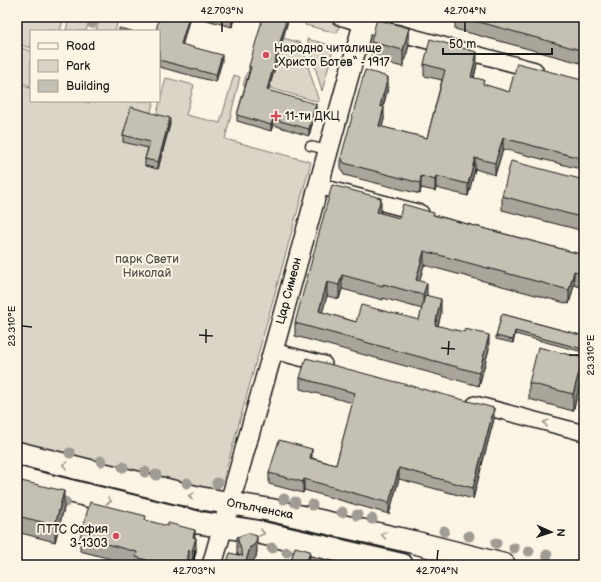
<svg xmlns="http://www.w3.org/2000/svg" width="601" height="582" font-family="'Balsamiq Sans',sans-serif">
	<style>
		.green { fill: #dbd5c8; stroke: #7c7872 }
		.lines { fill: none; stroke-linecap: round; stroke-linejoin: round }
		.service-casing { stroke: #1c1c1c; stroke-width: 11 }
		.minor-casing { stroke: #1c1c1c; stroke-width: 18 }
		.tertiary-casing { stroke: #1c1c1c; stroke-width: 22 }
		.primary-casing { stroke: #1c1c1c; stroke-width: 25 }
		.service { stroke: #fcf5e5; stroke-width: 8 }
		.minor { stroke: #fcf5e5; stroke-width: 15 }
		.tertiary { stroke: #fcf5e5; stroke-width: 19 }
		.primary { stroke: #fcf5e5; stroke-width: 22 }
		.tree { fill: #a09c93 }
		.wall { fill: #a9a59a; stroke: #1c1c1c; fill-rule: evenodd }
		.shaded-wall { fill: #89867d; stroke: #1c1c1c }
		.building { fill: #c4c0b3; stroke: #1c1c1c }
		.oneway { stroke: #97938b }
		.ticks { fill: none; stroke: #1c1c1c; stroke-width: 1.5 }
		.poi-dot { fill: #d1495b; stroke: #fcf5e5; stroke-width: 1.5 }
		.labels { text-anchor: middle; dominant-baseline: central; stroke-width: 4; stroke-linejoin: round; paint-order: stroke }
		.poi-label { font-size: 12px; fill: #1c1c1c; stroke: #fcf5e5; text-anchor: start }
		.park-label { font-size: 12px; fill: #555450; stroke: #fcf5e5 }
		.street-label { font-size: 12px; fill: #1c1c1c; stroke: #fcf5e5 }
		.neatline { fill: none; stroke: #1c1c1c; stroke-width: 1.5 }
		.ticks-label { font-size: 10px; text-anchor: middle; fill: #1c1c1c }
	</style>
	<rect width="100%" height="100%" fill="#fcf5e5"/>
	<filter id="ink" filterUnits="userSpaceOnUse"><feTurbulence type="fractalNoise" baseFrequency=".025" numOctaves="2"/><feDisplacementMap in="SourceGraphic" scale="8" xChannelSelector="R" yChannelSelector="G"/><feConvolveMatrix kernelMatrix="1 2 1 2 8 2 1 2 1" color-interpolation-filters="sRGB"/></filter>
	<g filter="url(#ink)">
		<g class="green">
			<polygon points="17,17 64,17 60,31 31,31 31,48 17,44"/>
			<polygon points="69,17 90,17 86,31 66,31"/>
			<polygon points="99,17 119,17 115,31 96,31"/>
			<polygon points="304,17 330,17 341,20 337,33 305,25"/>
			<polygon points="283,38 301,43 319,102 266,87 265,91 243,85 247,72 272,79"/>
			<polygon points="307,39 334,46 322,91"/>
			<polygon points="17,47 31,51 31,86 17,82"/>
			<polygon points="234,75 240,77 225,139 311,162 222,485 217,490 214,492 67,456 17,442 17,85 31,88 31,101 80,101 90,103 91,101 154,101 149,118 155,120 166,78 194,85 186,115 220,123"/>
		</g>
		<g class="lines">
			<defs>
				<polyline id="service" points="310,146 328,150"/>
				<g id="minor">
					<polyline points="339,17 535,70"/>
					<polyline points="318,186 421,213"/>
					<polyline points="273,351 324,364"/>
					<polyline points="475,404 584,433"/>
				</g>
				<polyline id="tertiary" points="212,565 273,351 365,17"/>
				<g id="primary">
					<polyline points="17,453 199,498 271,510 413,542 504,565"/>
					<polyline points="17,478 195,522 253,531 402,565"/>
				</g>
			</defs>
			<use href="#service" class="service-casing"/>
			<use href="#minor" class="minor-casing"/>
			<use href="#tertiary" class="tertiary-casing"/>
			<use href="#primary" class="primary-casing"/>
			<use href="#service" class="service"/>
			<use href="#minor" class="minor"/>
			<use href="#tertiary" class="tertiary"/>
			<use href="#primary" class="primary"/>
		</g>
		<g class="tree">
			<circle cx="92" cy="23" r="5.5"/>
			<circle cx="70" cy="453" r="5.5"/>
			<circle cx="101" cy="461" r="5.5"/>
			<circle cx="123" cy="467" r="5.5"/>
			<circle cx="145" cy="472" r="5.5"/>
			<circle cx="156" cy="475" r="5.5"/>
			<circle cx="187" cy="483" r="5.5"/>
			<circle cx="217" cy="483" r="5.5"/>
			<circle cx="284" cy="499" r="5.5"/>
			<circle cx="65" cy="502" r="5.5"/>
			<circle cx="295" cy="502" r="5.5"/>
			<circle cx="312" cy="505" r="5.5"/>
			<circle cx="342" cy="512" r="5.5"/>
			<circle cx="357" cy="515" r="5.5"/>
			<circle cx="372" cy="519" r="5.5"/>
			<circle cx="444" cy="531" r="5.5"/>
			<circle cx="469" cy="536" r="5.5"/>
			<circle cx="496" cy="543" r="5.5"/>
			<circle cx="272" cy="548" r="5.5"/>
			<circle cx="514" cy="548" r="5.5"/>
			<circle cx="529" cy="551" r="5.5"/>
			<circle cx="287" cy="552" r="5.5"/>
			<circle cx="547" cy="555" r="5.5"/>
		</g>
		<g class="wall">
			<polygon points="196,17 234,17 232,27"/>
			<polygon points="289,17 268,90 316,110 309,136 273,125 271,131 237,121 237,115 249,72 249,66"/>
			<polygon points="455,17 584,17 584,64 455,29"/>
			<polygon points="159,31 183,45 222,61 216,82 159,67"/>
			<polygon points="371,42 409,45 403,67 371,59"/>
			<polygon points="424,64 477,64 474,78 484,85 509,92 584,80 584,170 503,149 495,175 475,169 468,196 436,188 435,191 421,188 420,194 344,175 341,168 341,157 388,88 383,107 384,119 382,127 427,138 442,80 424,76"/>
			<polygon points="170,124 158,169 145,166 145,159 148,148 123,142 123,135"/>
			<polygon points="584,180 584,231 502,210 502,196"/>
			<path d="M381 212 380 213 399 218 434 215 584 255V288L574 285 569 304 424 265 419 281 427 296 441 313 438 326 489 349 479 386 295 336V323ZM342 289 383 300V298L422 309 419 320 356 322 322 312 327 296 339 299Z"/>
			<polygon points="502,314 584,336 584,347 583,352 515,334 513,343 496,339 496,336"/>
			<polygon points="583,375 573,411 529,399 529,383"/>
			<polygon points="300,378 494,419 473,499 399,479 389,514 304,490 303,493 269,484 269,473 312,458 336,465 353,403 300,389"/>
			<polygon points="17,480 64,508 55,542 17,532"/>
			<polygon points="146,520 195,537 196,552 192,565 134,565 80,551 80,537"/>
			<polygon points="237,537 257,550 256,557 253,561 250,562 238,555 237,552"/>
		</g>
		<g class="shaded-wall">
			<polygon points="189,17 190,17 181,51 181,44"/>
			<polygon points="233,17 234,17 232,27 232,20"/>
			<polygon points="287,17 289,17 267,96 267,90"/>
			<polygon points="409,28 409,45 403,67 403,50"/>
			<polygon points="477,52 477,64 471,88 471,77"/>
			<polygon points="222,55 222,61 216,82 216,75"/>
			<polygon points="388,77 388,88 380,117 380,106"/>
			<polygon points="316,104 316,110 309,136 309,129"/>
			<polygon points="384,107 384,119 379,137 379,126"/>
			<polygon points="170,118 170,124 158,169 158,162"/>
			<polygon points="273,119 273,125 271,131 271,125"/>
			<polygon points="503,138 503,149 495,175 495,163"/>
			<polygon points="475,158 475,169 468,196 468,184"/>
			<polygon points="421,176 421,188 420,194 420,183"/>
			<polygon points="436,176 436,188 435,191 435,180"/>
			<polygon points="381,198 381,212 377,226 377,212"/>
			<polygon points="424,251 424,265 416,294 416,280"/>
			<polygon points="574,271 574,285 569,304 569,290"/>
			<polygon points="342,275 342,289 339,299 339,285"/>
			<polygon points="327,282 327,296 319,325 319,311"/>
			<polygon points="427,283 427,296 423,309 423,295"/>
			<polygon points="441,299 441,313 435,338 435,325"/>
			<polygon points="515,331 515,334 513,343 513,340"/>
			<polygon points="489,335 489,349 479,386 479,373"/>
			<polygon points="583,358 583,375 573,411 573,394"/>
			<polygon points="494,408 494,419 473,499 473,488"/>
			<polygon points="312,449 312,460 310,458"/>
			<polygon points="399,468 399,479 389,514 389,503"/>
			<polygon points="304,479 304,490 303,493 303,482"/>
			<polygon points="64,491 64,508 55,542 55,525"/>
			<polygon points="195,530 195,543 196,538 196,552 192,565 193,537"/>
			<polygon points="257,536 257,550 256,557 253,561 250,562 249,565 245,565 250,547"/>
			<polygon points="189,550 189,565 185,565"/>
			<polygon points="310,551 310,565 306,565"/>
		</g>
		<g class="building">
			<polygon points="159,17 189,17 181,44 222,55 216,75 159,60 159,31 156,31"/>
			<polygon points="220,17 233,17 232,20"/>
			<polygon points="263,17 287,17 267,90 316,104 309,129 273,119 271,125 237,115 251,67 249,66"/>
			<polygon points="461,17 584,17 584,51"/>
			<polygon points="379,20 409,28 403,50 371,42 376,22"/>
			<polygon points="119,28 132,31 119,31"/>
			<polygon points="430,39 477,52 471,77 484,80 483,84 509,92 517,63 582,80 584,80 584,159 503,138 495,163 475,158 468,184 436,176 435,180 421,176 420,183 344,163 341,157 365,70 388,77 380,106 384,107 379,126 427,138 445,70 424,64"/>
			<polygon points="131,107 170,118 158,162 145,159 150,142 123,135"/>
			<polygon points="511,161 584,180 584,218 502,196"/>
			<polygon points="332,185 381,198 377,212 399,218 403,204 434,213 433,215 584,255 584,274 574,271 569,290 424,251 416,280 427,283 423,295 383,284 383,286 342,275 339,285 327,282 319,311 356,322 361,305 419,320 425,295 441,299 435,325 464,332 465,329 489,335 479,373 295,323"/>
			<polygon points="502,314 584,336 584,343 583,349 515,331 513,340 496,336"/>
			<polygon points="538,347 583,358 573,394 529,383"/>
			<polygon points="306,358 494,408 473,488 399,468 389,503 304,479 303,482 269,473 279,440 312,449 310,458 336,465 355,393 300,378"/>
			<polygon points="17,480 64,491 55,525 17,516"/>
			<polygon points="90,502 146,516 145,520 168,526 168,523 195,530 193,537 196,538 192,551 189,550 185,565 157,565 157,563 136,557 137,552 80,537"/>
			<polygon points="248,533 257,536 256,542 253,546 250,547 245,565 226,565 230,553 243,556 237,537"/>
			<polygon points="295,547 310,551 306,565 290,565"/>
		</g>
		<defs><path id="oneway-chevron" d="M-2-3.5L2.5 0L-2 3.5" fill="none" stroke-width="1.6" stroke-linecap="round" stroke-linejoin="round"/></defs>
		<g class="oneway">
			<use href="#oneway-chevron" transform="translate(546 423) rotate(-165)"/>
			<use href="#oneway-chevron" transform="translate(65 465) rotate(-166)"/>
			<use href="#oneway-chevron" transform="translate(191 496) rotate(-166)"/>
			<use href="#oneway-chevron" transform="translate(109 501) rotate(14)"/>
			<use href="#oneway-chevron" transform="translate(262 533) rotate(13)"/>
			<use href="#oneway-chevron" transform="translate(384 535) rotate(-167)"/>
		</g>
	</g>
	<path class="ticks" d="M222 32V22M465 32V22M22 326 32 327M199 335 213 336M206 343V329M441 348 455 349M448 355 449 341M569 355H579M194 560 195 550M437 560 438 550"/>
	<g class="poi-dot">
		<circle cx="266" cy="55" r="4"/>
		<path d="M274 110h4v4h4v4h-4v4h-4v-4h-4v-4h4z"/>
		<circle cx="116" cy="536" r="4"/>
	</g>
	<g class="labels">
		<g class="poi-label">
			<text x="274" y="48">Народно читалище<tspan x="274" dy="14">„Христо Ботев“ - 1917</tspan></text>
			<text x="285" y="116">11-ти ДКЦ</text>
			<text x="108" y="529" text-anchor="end">ПТТС София<tspan x="108" dy="14">3-1303</tspan></text>
		</g>
		<g class="park-label">
			<text x="147" y="259">парк Свети<tspan x="147" dy="14">Николай</tspan></text>
		</g>
		<g class="street-label">
			<text transform="translate(289 291) rotate(-75)">Цар Симеон</text>
			<text transform="translate(260 509) rotate(11)">Опълченска</text>
		</g>
	</g>
	<rect width="601" height="582" fill="none" stroke="#fcf5e5" stroke-width="44"/>
	<rect x="30" y="30" width="130" height="72" fill="#fcf5e5" stroke="#a29e95"/>
	<rect x="38" y="43" width="20" height="6" fill="#fcf5e5" stroke="#a29e95"/>
	<text x="66" y="50" font-size="12" fill="#1c1c1c">Road</text>
	<rect x="38" y="60" width="20" height="12" fill="#dbd5c8" stroke="#a29e95"/>
	<text x="66" y="70" font-size="12" fill="#1c1c1c">Park</text>
	<rect x="38" y="80" width="20" height="12" fill="#c4c0b3" stroke="#a29e95"/>
	<text x="66" y="90" font-size="12" fill="#1c1c1c">Building</text>
	<g transform="translate(551 532) rotate(93)" stroke="#fcf5e5" stroke-width="3" paint-order="stroke">
	<path d="M0-3L7 15L0 10L-7 15Z" fill="#1c1c1c"/>
	<text y="-6" font-size="11" font-weight="bold" text-anchor="middle" fill="#1c1c1c">N</text>
	</g>
	<path d="M443 48v6h109v-6" fill="none" stroke="#1c1c1c" stroke-width="2"/>
	<text x="449" y="48" font-size="12" fill="#1c1c1c" stroke="#fcf5e5" stroke-width="3" paint-order="stroke">50 m</text>
	<rect x="22" y="22" width="557" height="538" class="neatline"/>
	<g class="ticks-label">
		<text x="222" y="14">42.703°N</text>
		<text x="465" y="14">42.704°N</text>
		<text transform="translate(11 326) rotate(-90)" y="4">23.310°E</text>
		<text transform="translate(590 355) rotate(-90)" y="4">23.310°E</text>
		<text x="194" y="574">42.703°N</text>
		<text x="437" y="574">42.704°N</text>
	</g>
</svg>
